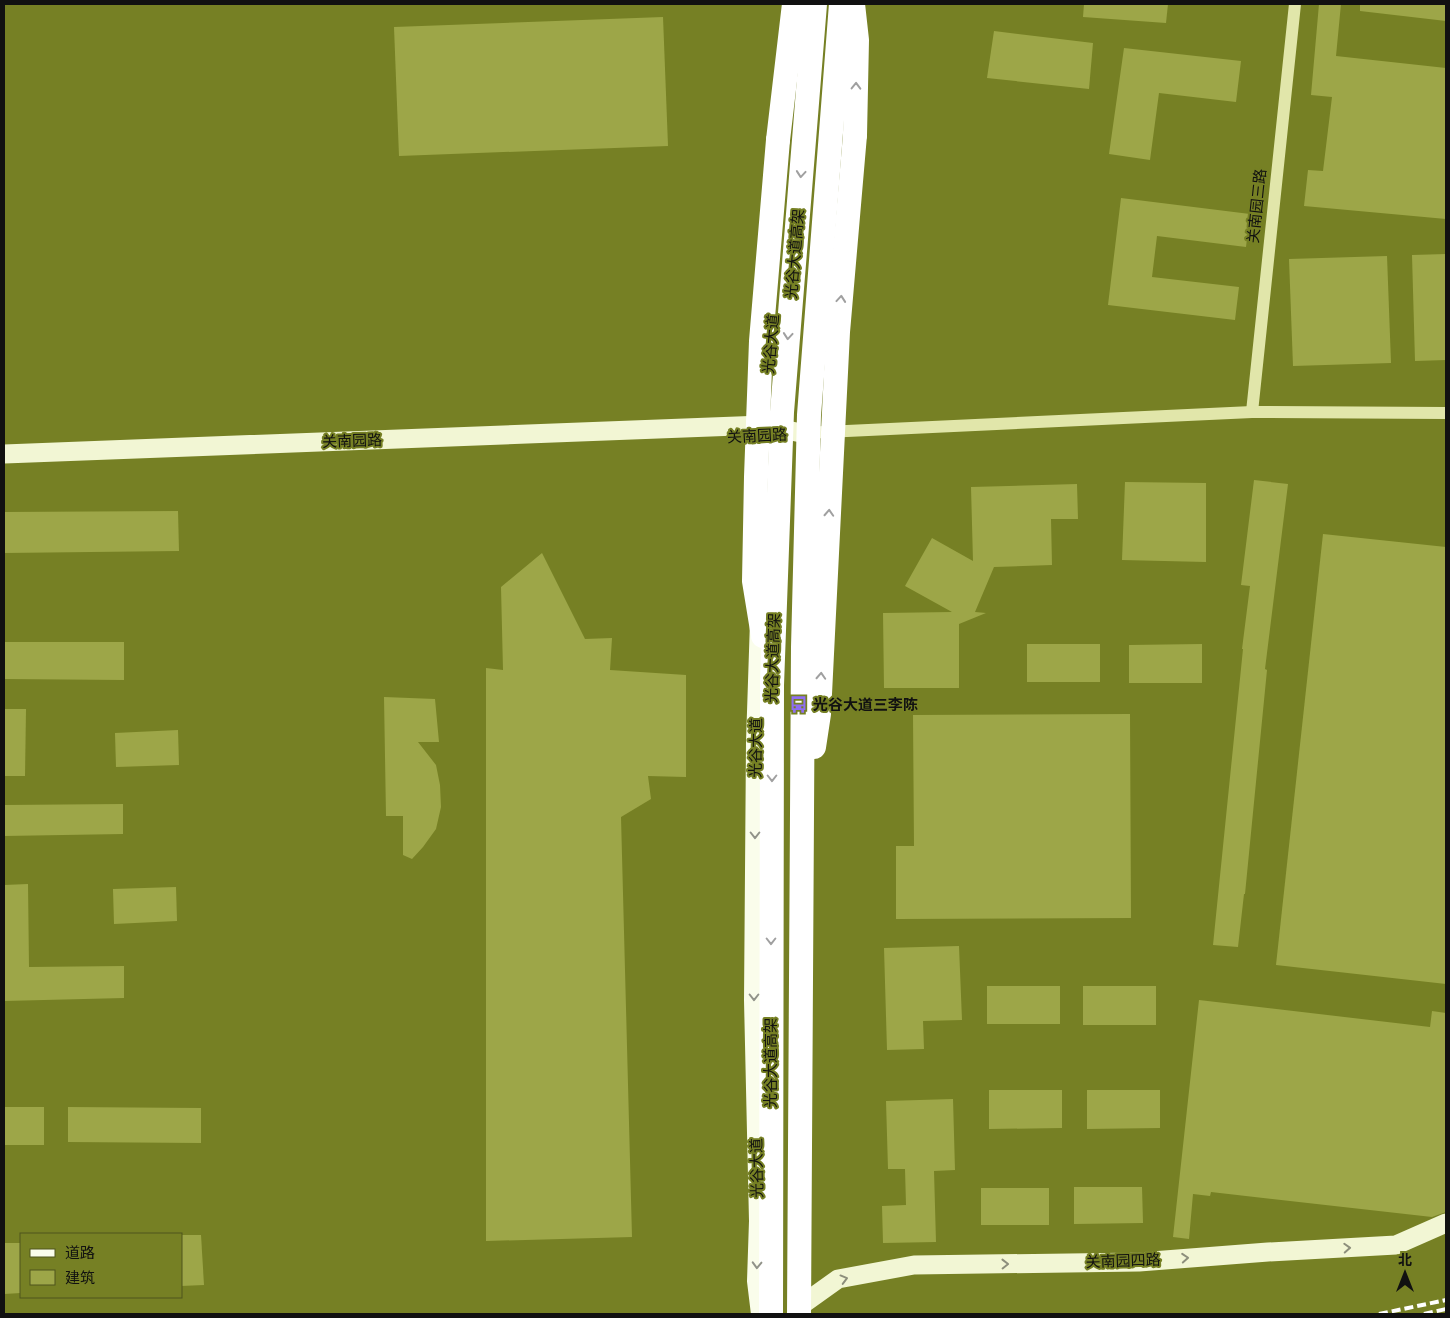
<svg xmlns="http://www.w3.org/2000/svg" width="1450" height="1318" font-family="'DejaVu Sans','Noto Sans SC',sans-serif">
	<style>
		.building { fill: #9da648 }
		.lines { fill: none; stroke-linecap: round; stroke-linejoin: round }
		.street { stroke: #e1e6aa; stroke-width: 12 }
		.secondary { stroke: #f2f6d4; stroke-width: 19 }
		.primary { stroke: #fafdeb; stroke-width: 20 }
		.highway { stroke: #fff; stroke-width: 24 }
		.rail { stroke: #fff; stroke-width: 4; stroke-dasharray: 9 4; stroke-linecap: butt }
		.highway-bridge { stroke: #fff; stroke-width: 24 }
		.oneway { stroke: #a0a0a0 }
		.oneway2 { stroke: #919389 }
		.oneway3 { stroke: #8d8f7c }
		.labels { text-anchor: middle; dominant-baseline: central; stroke-width: 4; stroke-linejoin: round; paint-order: stroke }
		.street-label { font-size: 15px; fill: #111; stroke: #768024 }
		.poi-label { font-size: 15px; font-weight: bold; fill: #111; stroke: #768024; text-anchor: start }
	</style>
	<rect width="100%" height="100%" fill="#768024"/>
	<g class="building">
		<polygon points="1084,4 1168,4 1166,23 1083,17"/>
		<polygon points="1319,4 1341,4 1336,56 1446,68 1446,219 1304,206 1308,170 1323,171 1332,97 1311,95"/>
		<polygon points="1360,4 1446,4 1446,21 1360,11"/>
		<polygon points="663,17 668,146 399,156 394,27"/>
		<polygon points="994,31 1093,43 1089,89 987,78"/>
		<polygon points="1124,48 1241,61 1236,102 1159,93 1150,160 1109,154"/>
		<polygon points="1121,198 1250,214 1246,247 1157,236 1152,277 1239,287 1235,320 1108,305"/>
		<polygon points="1446,254 1446,360 1415,361 1412,255"/>
		<polygon points="1387,256 1391,363 1293,366 1289,259"/>
		<polygon points="1254,480 1288,484 1265,669 1267,670 1245,894 1244,894 1238,947 1213,945 1243,649 1242,649 1250,586 1241,585"/>
		<polygon points="1125,482 1206,483 1206,562 1122,560"/>
		<polygon points="1077,484 1078,519 1051,519 1052,565 994,567 975,612 986,613 959,624 959,688 884,688 883,613 952,612 905,586 932,538 973,561 971,487"/>
		<polygon points="178,511 179,551 4,553 4,512"/>
		<polygon points="1323,534 1446,547 1446,984 1276,965"/>
		<polygon points="542,553 585,639 612,638 610,670 686,675 686,777 648,776 651,799 621,817 632,1237 486,1241 486,668 503,670 501,587"/>
		<polygon points="4,642 124,642 124,680 4,679"/>
		<rect x="1027" y="644" width="73" height="38"/>
		<polygon points="1202,644 1202,683 1129,683 1129,645"/>
		<polygon points="384,697 435,699 439,742 418,742 436,765 440,785 441,807 436,829 423,847 412,859 403,855 403,816 386,816"/>
		<polygon points="4,709 26,709 25,776 4,776"/>
		<polygon points="1130,714 1131,918 896,919 896,846 914,846 913,715"/>
		<polygon points="178,730 179,765 116,767 115,733"/>
		<polygon points="123,804 123,834 4,836 4,805"/>
		<polygon points="28,884 29,967 124,966 124,998 4,1001 4,885"/>
		<polygon points="176,887 177,921 114,924 113,889"/>
		<polygon points="959,946 962,1020 923,1021 924,1049 887,1050 884,948"/>
		<rect x="987" y="986" width="73" height="38"/>
		<rect x="1083" y="986" width="73" height="39"/>
		<polygon points="1199,1000 1430,1027 1432,1011 1446,1013 1446,1212 1432,1217 1211,1192 1210,1196 1193,1194 1189,1239 1173,1237"/>
		<polygon points="989,1090 1062,1090 1062,1128 989,1129"/>
		<polygon points="1087,1090 1160,1090 1160,1128 1087,1129"/>
		<polygon points="953,1099 955,1170 934,1171 936,1242 883,1243 882,1206 906,1205 905,1169 888,1169 886,1101"/>
		<rect x="4" y="1107" width="40" height="38"/>
		<polygon points="68,1107 201,1108 201,1143 68,1142"/>
		<polygon points="1074,1187 1142,1187 1143,1223 1074,1224"/>
		<rect x="981" y="1188" width="68" height="37"/>
		<polygon points="181,1235 201,1235 204,1285 181,1286"/>
		<polygon points="4,1243 21,1243 21,1293 4,1294"/>
	</g>
	<g class="lines">
		<g class="street">
			<polyline points="1252,412 1295,4"/>
			<polyline points="804,433 1252,412 1446,413"/>
		</g>
		<g class="secondary">
			<polyline points="4,454 763,425 801,433"/>
			<polyline points="803,1304 838,1279 914,1265 1139,1262 1268,1252 1396,1245 1446,1223"/>
		</g>
		<polyline class="primary" points="760,621 756,742 754,1000 759,1221 757,1281 761,1314"/>
		<g class="highway">
			<polyline points="853,4 857,40 855,135"/>
			<polyline points="778,140 794,4"/>
		</g>
		<g class="rail">
			<polyline points="1379,1314 1446,1300"/>
			<polyline points="1424,1314 1446,1309"/>
		</g>
		<g class="highway-bridge">
			<polyline points="763,636 754,581 756,477 761,341 778,140"/>
			<polyline points="814,747 819,714 838,332 855,135"/>
			<polyline points="771,1314 772,685 782,412 815,4"/>
			<polyline points="799,1314 803,647 809,415 841,4"/>
		</g>
	</g>
	<defs><path id="oneway-chevron" d="M-2-3.5L2.5 0L-2 3.5" fill="none" stroke-width="1.6" stroke-linecap="round" stroke-linejoin="round" transform="scale(1.25)"/></defs>
	<g class="oneway">
		<use href="#oneway-chevron" transform="translate(856 86) rotate(-89)"/>
		<use href="#oneway-chevron" transform="translate(801 174) rotate(95)"/>
		<use href="#oneway-chevron" transform="translate(841 299) rotate(-85)"/>
		<use href="#oneway-chevron" transform="translate(788 336) rotate(95)"/>
		<use href="#oneway-chevron" transform="translate(829 513) rotate(-87)"/>
		<use href="#oneway-chevron" transform="translate(821 676) rotate(-87)"/>
		<use href="#oneway-chevron" transform="translate(772 778) rotate(90)"/>
		<use href="#oneway-chevron" transform="translate(771 941) rotate(90)"/>
	</g>
	<g class="oneway2">
		<use href="#oneway-chevron" transform="translate(755 835) rotate(90)"/>
		<use href="#oneway-chevron" transform="translate(754 997) rotate(90)"/>
		<use href="#oneway-chevron" transform="translate(757 1265) rotate(92)"/>
	</g>
	<g class="oneway3">
		<use href="#oneway-chevron" transform="translate(1347 1248) rotate(-3)"/>
		<use href="#oneway-chevron" transform="translate(1185 1258) rotate(-4)"/>
		<use href="#oneway-chevron" transform="translate(1005 1264) rotate(-1)"/>
		<use href="#oneway-chevron" transform="translate(844 1279) rotate(-15)"/>
	</g>
	<defs>
		<symbol id="bus-bare" viewBox="-9 -9 18 18"><path d="M-5-6H5V4H4V6H2V4H-2V6H-4V4H-5ZM-3.5-4V0h7V-4ZM-3.5 1.2v1.5H-2V1.2ZM2 1.2v1.5H3.5V1.2Z" fill="#8f6ef1" stroke="#768024" stroke-width="2.5" paint-order="stroke"/></symbol>
	</defs>
	<g fill-rule="evenodd">
		<use href="#bus-bare" x="786" y="692" width="25" height="25"/>
	</g>
	<g class="labels">
		<g class="street-label">
			<text transform="translate(1257 206) rotate(-84)">关南园三路</text>
			<text transform="translate(795 254) rotate(-85)">光谷大道高架</text>
			<text transform="translate(771 344) rotate(-85)">光谷大道</text>
			<text transform="translate(757 436) rotate(-3)">关南园路</text>
			<text transform="translate(352 441) rotate(-2)">关南园路</text>
			<text transform="translate(773 658) rotate(-88)">光谷大道高架</text>
			<text transform="translate(756 748) rotate(-89)">光谷大道</text>
			<text transform="translate(771 1063) rotate(-90)">光谷大道高架</text>
			<text transform="translate(757 1168) rotate(-91)">光谷大道</text>
			<text transform="translate(1123 1261) rotate(-2)">关南园四路</text>
		</g>
		<g class="poi-label">
			<text x="813" y="705">光谷大道三李陈</text>
		</g>
	</g>
	<rect width="1450" height="1318" fill="none" stroke="#111111" stroke-width="10"/>
	<rect x="20" y="1233" width="162" height="65" fill="#768024" stroke="#4e541c"/>
	<rect x="30" y="1249" width="25" height="8" fill="#fafdeb" stroke="#4e541c"/>
	<text x="65" y="1258" font-size="15" fill="#111111">道路</text>
	<rect x="30" y="1270" width="25" height="15" fill="#9da648" stroke="#4e541c"/>
	<text x="65" y="1283" font-size="15" fill="#111111">建筑</text>
	<g transform="translate(1405 1273)" stroke="#768024" stroke-width="4" paint-order="stroke">
	<path d="M0-4L9 19L0 12L-9 19Z" fill="#111111"/>
	<text y="-8" font-size="14" font-weight="bold" text-anchor="middle" fill="#111111">北</text>
	</g>
</svg>
